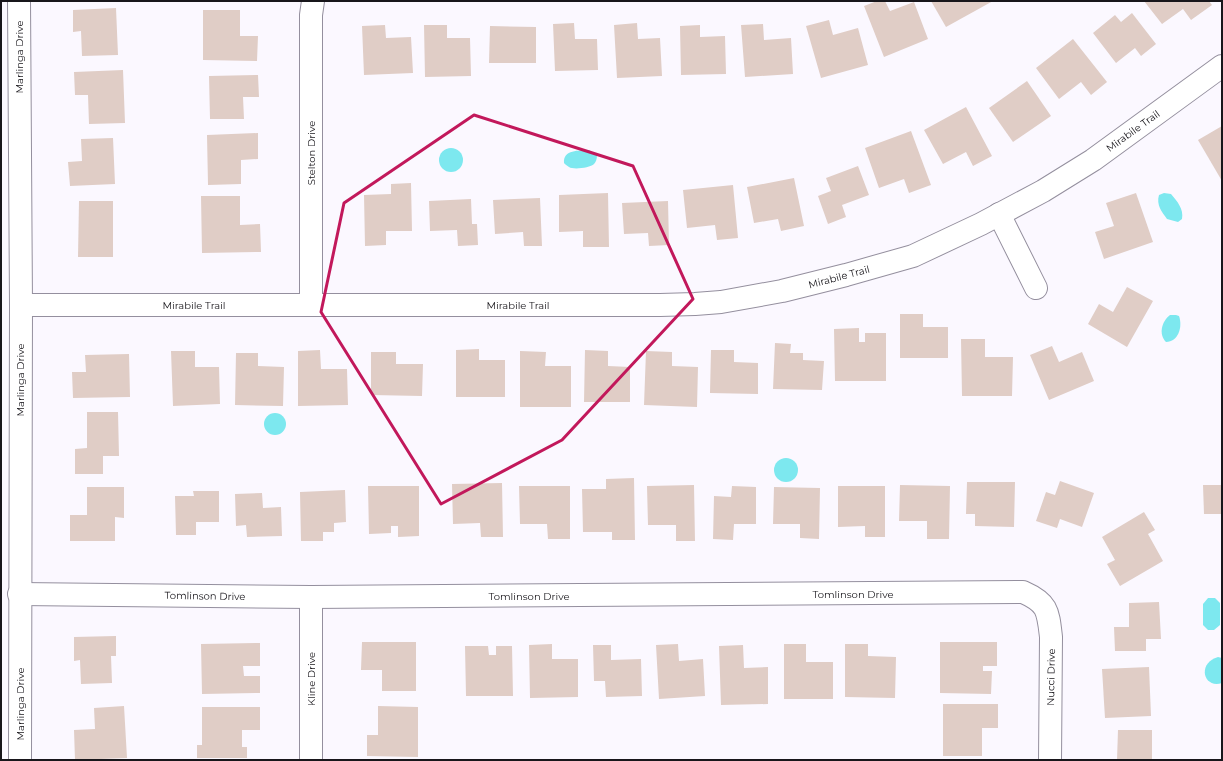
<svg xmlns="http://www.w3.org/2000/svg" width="1223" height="761" font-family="Montserrat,sans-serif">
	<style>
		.water { fill: #7de8ef }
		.building { fill: #e0cdc6 }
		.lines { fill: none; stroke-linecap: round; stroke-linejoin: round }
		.minor-casing { stroke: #948f9e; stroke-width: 24 }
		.minor { stroke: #fff; stroke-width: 22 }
		.marked { fill: none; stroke: #c2185b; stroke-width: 3; stroke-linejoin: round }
		.labels { text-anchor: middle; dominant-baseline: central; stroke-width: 3.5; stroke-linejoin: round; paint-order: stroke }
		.street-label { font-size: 10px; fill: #18161b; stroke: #fff }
	</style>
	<rect width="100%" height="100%" fill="#fbf8ff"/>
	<g class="water">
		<circle cx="451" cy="160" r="12"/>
		<path d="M589 150 597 155C597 159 596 162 594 164 590 168 573 170 569 167 567 166 565 164 564 163 563 149 579 151 589 150Z"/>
		<path d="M1164 193 1171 194C1177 201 1184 209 1182 219L1178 222 1167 219C1162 212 1156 205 1159 195Z"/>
		<path d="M1170 315H1176L1179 316C1183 327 1178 342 1166 342 1158 334 1162 321 1170 315Z"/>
		<circle cx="275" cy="424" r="11"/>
		<circle cx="786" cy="470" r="12"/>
		<polygon points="1208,598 1215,598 1220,603 1220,625 1214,630 1208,630 1203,625 1203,604"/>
		<path d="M1218 657 1222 658V683C1203 689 1197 663 1218 657Z"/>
	</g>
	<g class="building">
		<polygon points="877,1 885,1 890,11 914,2 928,39 884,57 864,6"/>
		<polygon points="931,1 993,1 946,27"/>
		<polygon points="1144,1 1209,1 1212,5 1191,20 1183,9 1162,24"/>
		<polygon points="116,8 118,55 82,56 81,31 73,32 73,10"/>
		<polygon points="203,10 240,10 240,36 258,36 257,61 203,60"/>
		<polygon points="1132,13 1156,44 1141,56 1135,48 1116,63 1093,33 1115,15 1121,22"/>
		<polygon points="829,20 833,35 858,28 868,65 821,78 806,26"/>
		<polygon points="574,23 575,39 597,39 598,70 555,71 553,24"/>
		<polygon points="637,23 638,39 660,38 662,76 617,78 614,25"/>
		<polygon points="763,24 764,40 791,38 793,74 745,77 741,25"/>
		<polygon points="385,25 386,38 411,37 413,73 364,75 362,26"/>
		<polygon points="424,25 447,25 447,38 470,38 471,76 425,77"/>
		<polygon points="700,25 700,37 725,36 726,74 681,75 680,26"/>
		<polygon points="490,26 536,27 536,63 489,63"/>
		<polygon points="1073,39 1107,82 1091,95 1081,82 1059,99 1036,68"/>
		<polygon points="123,70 125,123 89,124 88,95 75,95 74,72"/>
		<polygon points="258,75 259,97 243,97 244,119 210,119 209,76"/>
		<polygon points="1027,81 1051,116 1013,142 989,108"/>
		<polygon points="966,107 992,156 973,166 966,152 943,164 924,130"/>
		<polygon points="1222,126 1222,181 1198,140"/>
		<polygon points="911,131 931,185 909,193 904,179 879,188 865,148"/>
		<polygon points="258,133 258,159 241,160 241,184 208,185 207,135"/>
		<polygon points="113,138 115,184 70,186 68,162 82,161 81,139"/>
		<polygon points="858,166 869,195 842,205 846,217 828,224 818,196 831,191 826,178"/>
		<polygon points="794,178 804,226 781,231 778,219 754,223 747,187"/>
		<polygon points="411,183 412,231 386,231 386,245 365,246 364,195 391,194 391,184"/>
		<polygon points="733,185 738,238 717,240 715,225 687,228 683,190"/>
		<polygon points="608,193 609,247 583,247 583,231 559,232 559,195"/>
		<polygon points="1136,193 1153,242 1104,259 1095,232 1114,226 1106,203"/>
		<polygon points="201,196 240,196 240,225 260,224 261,252 202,253"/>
		<polygon points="540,198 542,246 524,246 523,232 495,234 493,200"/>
		<polygon points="471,199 472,224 477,224 478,245 458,246 457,230 430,231 429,201"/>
		<polygon points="79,201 113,201 113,257 78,257"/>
		<polygon points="668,201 669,245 649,246 648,233 624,234 622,203"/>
		<polygon points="1127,287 1153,301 1127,347 1088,324 1099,304 1113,312"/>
		<polygon points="900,314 923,314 923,327 948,327 948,358 900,358"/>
		<polygon points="859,328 859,342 865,342 865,333 886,333 886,381 835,381 834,329"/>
		<polygon points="961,339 985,339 985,357 1013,357 1012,396 962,396"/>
		<polygon points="775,343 791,344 790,353 803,353 803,360 824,361 822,390 773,389"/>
		<polygon points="1052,346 1059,362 1082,352 1094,381 1049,400 1030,355"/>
		<polygon points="479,349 479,360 505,360 505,397 456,397 456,350"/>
		<polygon points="320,350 321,369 347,369 348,405 298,406 298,351"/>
		<polygon points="585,350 608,351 608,366 630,367 630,402 584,402"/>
		<polygon points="711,350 734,350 734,362 758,363 758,394 710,393"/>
		<polygon points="171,351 195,351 195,367 219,367 220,404 173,406"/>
		<polygon points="520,351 546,352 545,366 571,366 571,407 520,407"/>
		<polygon points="646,351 672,352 672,366 698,367 697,407 644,405"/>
		<polygon points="371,352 396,352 396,364 423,364 422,396 371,395"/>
		<polygon points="236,353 258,353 258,366 284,367 283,406 235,405"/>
		<polygon points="129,354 130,397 73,398 72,372 86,372 85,355"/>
		<polygon points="87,412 118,412 119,456 103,456 103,474 75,474 75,449 87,448"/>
		<polygon points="634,478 635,540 612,540 612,532 583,532 582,489 606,489 606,479"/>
		<polygon points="1060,481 1094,493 1082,527 1060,519 1057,528 1036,521 1046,492 1055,495"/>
		<polygon points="967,482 1015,482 1014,527 975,526 975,514 966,514"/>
		<polygon points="502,483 503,537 481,537 480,523 453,524 452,484"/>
		<polygon points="694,485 695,541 676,541 676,525 648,525 647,486"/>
		<polygon points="900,485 950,486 949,539 927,539 927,521 899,521"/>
		<polygon points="1203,485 1222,485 1222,514 1204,514"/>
		<polygon points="368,486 419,486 419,536 398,537 398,526 391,526 391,533 369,534"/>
		<polygon points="519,486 570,486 570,539 548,539 547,524 520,524"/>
		<polygon points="732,486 756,487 756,524 734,524 733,540 713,539 714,496 731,497"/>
		<polygon points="838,486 885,486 885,537 865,537 865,526 838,527"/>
		<polygon points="87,487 124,487 124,518 115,517 115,541 70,541 70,515 87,515"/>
		<polygon points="774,487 820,488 819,539 800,538 800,524 773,524"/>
		<polygon points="345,490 346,522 334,523 334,532 323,532 323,541 301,541 300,492"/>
		<polygon points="193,491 219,491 219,522 196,522 196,535 176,535 175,496 194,496"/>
		<polygon points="262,493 263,508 281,507 282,536 247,537 246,525 236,526 235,494"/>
		<polygon points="1144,512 1155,530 1148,534 1163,561 1120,586 1107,564 1115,560 1102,537"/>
		<polygon points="1159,602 1161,639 1146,639 1146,651 1115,651 1114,627 1129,627 1129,603"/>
		<polygon points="116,636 116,656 111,656 112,683 81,684 80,660 74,661 74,637"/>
		<polygon points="362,642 416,642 416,691 382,691 382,670 361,670"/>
		<polygon points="940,642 997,642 997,666 983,666 983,671 992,671 991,694 940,693"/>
		<polygon points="260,643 260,666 243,666 244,676 260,676 260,693 202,694 201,644"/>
		<polygon points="552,644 552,659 578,659 578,697 530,698 529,645"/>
		<polygon points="678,644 679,661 703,659 705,696 659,699 656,645"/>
		<polygon points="784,644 806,644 806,662 833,662 833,699 784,699"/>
		<polygon points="845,644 868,644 868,656 896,657 895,698 845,697"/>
		<polygon points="593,645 611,645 611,660 641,659 642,696 606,697 605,681 594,681"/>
		<polygon points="743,645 744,668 768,667 768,704 721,705 719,646"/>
		<polygon points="465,646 488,646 489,655 496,655 496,646 512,646 513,696 466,696"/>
		<polygon points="1149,667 1151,716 1105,718 1102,669"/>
		<polygon points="943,704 998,704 998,728 982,728 982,756 943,756"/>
		<polygon points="124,706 127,758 75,760 74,730 95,729 94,708"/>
		<polygon points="378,706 418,707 418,757 367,756 367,735 378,735"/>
		<polygon points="202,707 260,707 260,730 242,730 242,747 247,747 247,758 197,758 197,745 202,745"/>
		<polygon points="1118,730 1152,730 1152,760 1117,760"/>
	</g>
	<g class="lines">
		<defs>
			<g id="minor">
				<polyline points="19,1 21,305 20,760"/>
				<polyline points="999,214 1036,288"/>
				<polyline points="21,305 660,305 695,304 721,302 782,291 846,275 913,256 981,224 1043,191 1093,160 1222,66"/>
				<polyline points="311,305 311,15 313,1"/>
				<path d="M19 594 311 597 1023 592C1048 603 1048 611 1051 637L1050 760"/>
				<polyline points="311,760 311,597"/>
			</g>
		</defs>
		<use href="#minor" class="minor-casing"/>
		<use href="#minor" class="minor"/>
	</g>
	<path class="marked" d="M474 115 633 166 693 299 562 440 441 504 321 312 344 203Z"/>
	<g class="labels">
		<g class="street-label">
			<text transform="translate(19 57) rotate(-90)">Marlinga Drive</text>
			<text transform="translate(1133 131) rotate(-36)">Mirabile Trail</text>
			<text transform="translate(311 153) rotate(-90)">Stelton Drive</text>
			<text transform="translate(839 277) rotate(-15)">Mirabile Trail</text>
			<text x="194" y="305">Mirabile Trail</text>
			<text x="518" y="305">Mirabile Trail</text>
			<text transform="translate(20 380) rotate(-90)">Marlinga Drive</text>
			<text x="853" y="594">Tomlinson Drive</text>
			<text transform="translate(205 596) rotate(1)">Tomlinson Drive</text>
			<text x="529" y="596">Tomlinson Drive</text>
			<text transform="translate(1051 677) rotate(-89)">Nucci Drive</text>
			<text transform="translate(311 679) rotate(-90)">Kline Drive</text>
			<text transform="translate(20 704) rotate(-90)">Marlinga Drive</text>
		</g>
	</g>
	<rect width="1223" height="761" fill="none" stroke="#18161b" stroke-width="4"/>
</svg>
